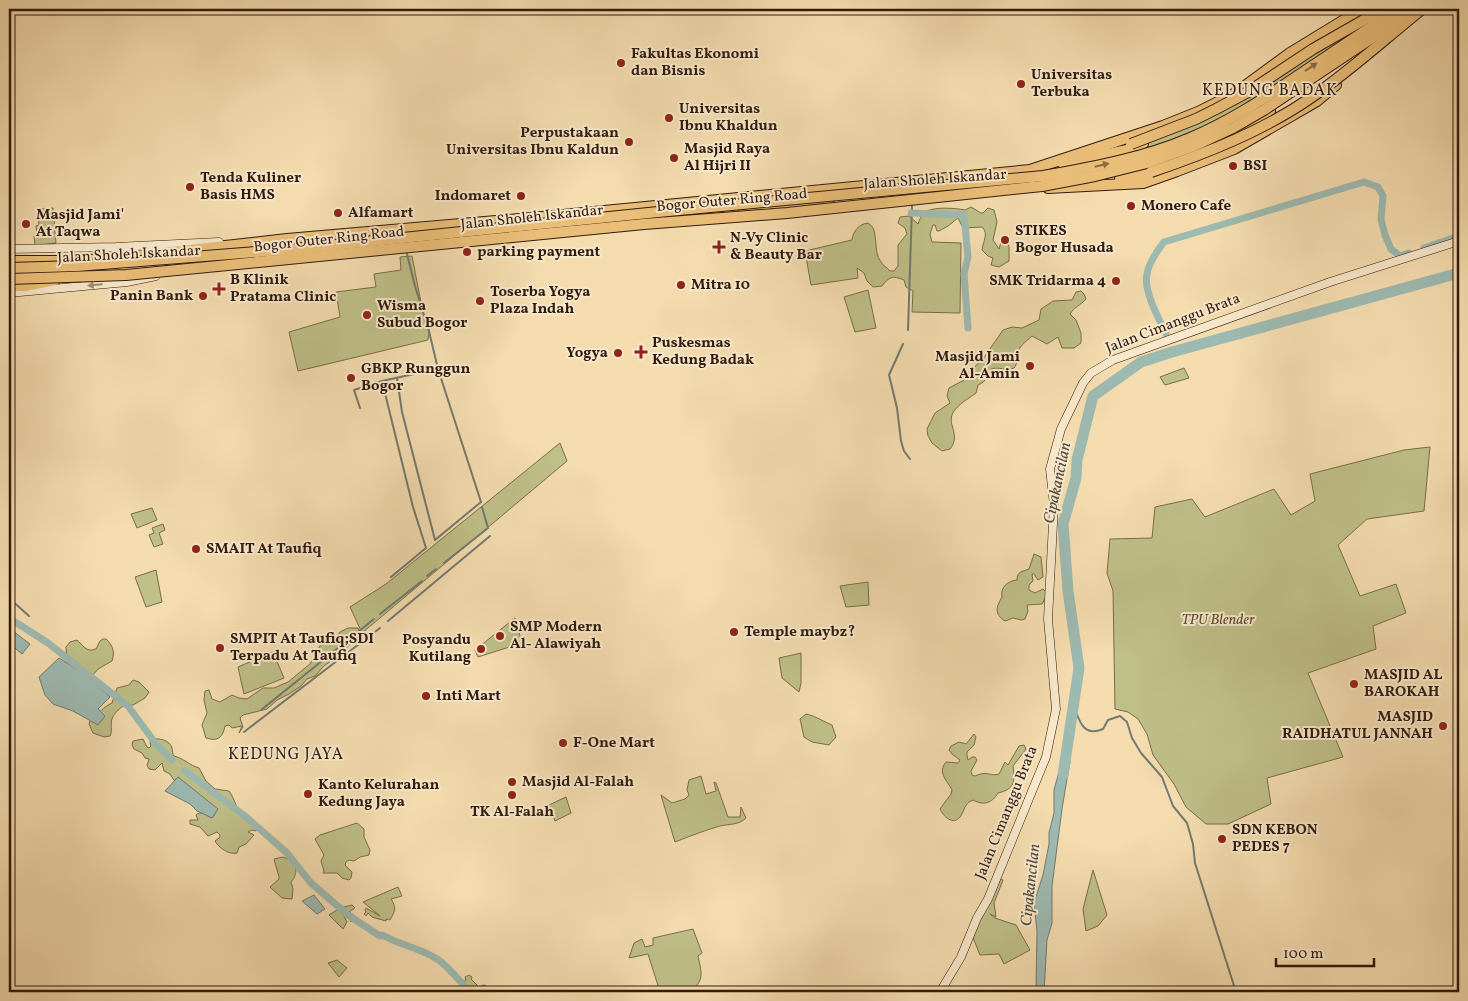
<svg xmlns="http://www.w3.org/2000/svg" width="1468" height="1001" font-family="Vollkorn,serif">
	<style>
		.green { fill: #bfbf88; stroke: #786d4b }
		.water { fill: #9dbab1; stroke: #727a70 }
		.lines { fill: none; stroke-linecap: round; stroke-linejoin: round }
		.stream { stroke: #727a70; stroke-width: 2 }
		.canal { stroke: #9dbab1; stroke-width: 7 }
		.river { stroke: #9dbab1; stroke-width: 11 }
		.secondary-casing { stroke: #311b0e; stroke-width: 9 }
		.highway-casing { stroke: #311b0e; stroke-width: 12 }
		.secondary { stroke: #f8e8cb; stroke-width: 8 }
		.highway { stroke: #eabe78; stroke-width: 10 }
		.highway-bridge-casing { stroke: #311b0e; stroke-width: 12; stroke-linecap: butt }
		.highway-bridge { stroke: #eabe78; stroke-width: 10 }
		.oneway { fill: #8e6c43 }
		.oneway2 { fill: #9e8c76 }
		.poi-dot { fill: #8f2418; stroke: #f8e8cb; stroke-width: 2 }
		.labels { text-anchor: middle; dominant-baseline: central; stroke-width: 4; stroke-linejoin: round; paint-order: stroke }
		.poi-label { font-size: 15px; font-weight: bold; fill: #311b0e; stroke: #f8e8cb; text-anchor: start }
		.street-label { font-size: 15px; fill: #311b0e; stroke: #f8e8cb }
		.park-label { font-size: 15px; font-style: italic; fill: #5c4c33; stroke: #f8e8cb }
		.neighbourhood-label { font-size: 16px; letter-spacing: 1px; fill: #311b0e; stroke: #f8e8cb }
		.water-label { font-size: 16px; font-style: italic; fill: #514b3f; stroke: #f8e8cb }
	</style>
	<rect width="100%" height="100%" fill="#f4dcaf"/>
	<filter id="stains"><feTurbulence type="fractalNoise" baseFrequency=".004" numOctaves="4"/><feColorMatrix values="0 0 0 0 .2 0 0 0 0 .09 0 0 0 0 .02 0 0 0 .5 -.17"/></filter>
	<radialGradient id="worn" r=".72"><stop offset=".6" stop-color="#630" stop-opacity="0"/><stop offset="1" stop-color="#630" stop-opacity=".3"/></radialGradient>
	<g class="green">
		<polygon points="1349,30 1361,44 1172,155 1128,150"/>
		<path d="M971 207 981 213H983L988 208 994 210 997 222 993 240 999 249 1002 238H1006L1009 247V261L999 267 991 265 993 258 988 256 982 250C983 241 989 234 982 227L963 228 958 218 948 226 939 231H937L935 225H933L930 234 932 242 961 243 960 313 912 312 913 291 906 287 904 280C892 275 889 277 882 286L873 287 867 281 864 273 857 268 858 278 811 285 805 251 852 240C853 231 859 224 868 223 880 229 872 251 881 262 883 266 887 267 890 271H894L898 266V245L907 234 905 228 898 223 900 217 909 216 918 224C919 221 921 216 924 213 932 206 955 208 965 210Z"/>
		<polygon points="53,208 56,243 35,246 34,236 37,236 36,226 39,225 38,209"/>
		<polygon points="412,256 425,323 427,324 429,334 428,340 298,371 289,332 340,317 336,292 376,287 374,274 401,270 400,257"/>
		<polygon points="868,290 876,328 855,332 844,297"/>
		<path d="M1081 291 1084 294 1086 299C1081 305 1074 307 1070 314L1076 320 1081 333V343L1074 348H1062L1058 337 1047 344 1032 336C1026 342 1018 346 1017 356 1016 361 1018 363 1014 368 1006 372 999 366 991 369 987 377 987 381 978 385L976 393C968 399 960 403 954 411 945 424 962 434 950 449L942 451 932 443 928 436 927 429 935 413 950 403 947 396 949 388 964 380 970 371 983 359 1003 330 1012 327 1022 328 1039 320 1041 309 1053 301 1072 300 1076 292Z"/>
		<polygon points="1184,368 1189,378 1165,385 1160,377"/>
		<polygon points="560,443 567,461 362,633 350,607 386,584"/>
		<polygon points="1430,447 1424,511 1367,519 1338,545 1360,596 1396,584 1406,613 1373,626 1376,649 1308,673 1343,757 1267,778 1271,804 1228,824 1206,824 1186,807 1174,784 1153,755 1147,734 1138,719 1128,712 1115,709 1113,591 1107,573 1110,539 1152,538 1155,507 1192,499 1205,517 1274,489 1291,515 1315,501 1310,474 1404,450"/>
		<polygon points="152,508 157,520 137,528 131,514"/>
		<polygon points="163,524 165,530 159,533 163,544 154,547 149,535 154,533 152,528"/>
		<path d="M1034 554 1041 557 1043 577 1038 580 1034 574H1032L1033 581 1029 585V590L1035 593 1043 589 1046 592 1047 596 1042 604 1027 605 1028 611 1025 619 1021 620 1013 618 1005 621C994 614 996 607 1002 597 1000 587 1008 581 1017 580 1017 571 1022 572 1029 569Z"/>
		<polygon points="156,570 162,602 146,607 135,577"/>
		<polygon points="868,582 869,605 846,607 840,586"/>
		<polygon points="515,618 522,643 478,657 475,650"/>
		<path d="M348 628H358L361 634 338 656 324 666 315 676 307 679 301 686 289 694 277 700 267 709 243 715 240 718 243 727 239 733 242 726 232 728 229 725 225 726C223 737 218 742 206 738L202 725 207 713 204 700 205 691 209 690 212 699 220 702 232 695 239 698 247 699 263 688H274L288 682 310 664 321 644 335 639 340 632Z"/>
		<path d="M103 639H106C113 645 115 653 112 661L98 669 89 680 78 675 76 664 68 661 67 663 66 647 70 642 77 640C83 645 86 653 96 649L100 641Z"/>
		<polygon points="273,652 284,678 244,694 238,667"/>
		<polygon points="801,653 801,683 799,692 782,678 779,658"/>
		<path d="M133 680 139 682 149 692 145 698 133 705 126 704C121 707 114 713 112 719 110 725 113 730 110 736L104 737 93 733 89 724 91 718C99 714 103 707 112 703L117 688 129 685Z"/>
		<path d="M806 714C816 716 822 721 832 725L836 737 829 745 812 742 804 737 800 719Z"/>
		<path d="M974 734 976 737 974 745 967 752V756L968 760 972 757H975L977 760 971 771 972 775 975 776C988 770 990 777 999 774L1005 762 1008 765 1019 746 1024 745 1026 749 1013 766C1015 782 1015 789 998 793 992 803 984 806 973 800L969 802C964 806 964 812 960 817 953 826 943 816 940 809L951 794 952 790C947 780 937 773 946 762L958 763 960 760 952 754 949 750 951 746 959 742 966 744Z"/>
		<path d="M143 739 147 747 149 748 151 746 150 742 152 739C159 738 170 740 172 748 173 751 172 754 174 756 185 759 189 765 199 768L206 781 215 789 229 791C236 800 234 809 246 813L250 820 258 828 256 831 252 830 248 832 254 835 246 844 239 847 237 853C229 855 219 848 215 841L220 837V835L217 832 208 836 200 827 190 824V820H198L196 815C201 810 206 815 212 818L215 814V813L176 783 170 774 164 771 162 763 155 770 149 769 147 765 149 759 145 758 142 753 134 749 132 745 133 741Z"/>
		<path d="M701 776 706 794 716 791 714 782 716 783 728 817H740L741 807 746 818C739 825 729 824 720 826 706 830 690 836 675 842L661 795 672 803 685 799 689 795 687 790 689 780Z"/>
		<polygon points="566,797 571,813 555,821 549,805"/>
		<polygon points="357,823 364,829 364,837 370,850 369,855 360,857 354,861 349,860 346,862 345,865 352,872 351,878 349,880 342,878 337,873 323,873 324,871 321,861 324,855 315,839 320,835"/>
		<path d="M283 857C296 861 300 872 291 882L293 889 292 899 282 898 270 887 279 879V877L274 859Z"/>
		<polygon points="1093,870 1107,915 1098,926 1086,931 1083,909"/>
		<polygon points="996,877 1003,880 994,903 996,917 990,914 995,918 1016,925 1030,950 1004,964 999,954 980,955 972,935"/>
		<path d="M398 887 402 896 391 899C397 908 395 911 390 920L386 919V921L372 917 368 913 366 916 364 914 366 912 365 910 366 908 380 916 363 902Z"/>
		<polygon points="352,905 355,908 349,912 355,916 351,922 348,915 341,910 347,922 343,929 329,915 340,908"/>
		<path d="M693 929 702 953 698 956C699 962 703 973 700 980 695 995 672 992 660 992L648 954 629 958 634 943 642 939 645 947 653 945V938Z"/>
		<polygon points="337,960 347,968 339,977 328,963"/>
		<polygon points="469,975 472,977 471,979 479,987 484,985 488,987 490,992 466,992 468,987 463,982 466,980 465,977"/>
	</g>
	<g class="water">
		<polygon points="9,628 30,644 22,654 9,643"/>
		<polygon points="59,658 88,676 110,697 98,709 105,716 98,725 73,711 53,704 45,695 39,677"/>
		<polygon points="1062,761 1070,761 1062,809 1052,886 1052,923 1047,940 1044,992 1036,992 1037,931 1034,903 1043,875 1049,844 1049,833 1054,813 1054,790"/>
		<polygon points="178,777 218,809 212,818 197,811 190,804 165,791"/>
		<polygon points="314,895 325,909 317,914 302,901"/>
	</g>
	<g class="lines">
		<g class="stream">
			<polyline points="406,250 415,286 424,315"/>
			<polyline points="908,330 912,206"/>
			<polyline points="903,344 889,375 897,408 901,441 904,451 910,459"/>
			<polyline points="397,378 402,412 435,540 481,502 438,369 428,327"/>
			<polyline points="382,381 413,507 426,548 391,577"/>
			<polyline points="360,408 354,390 382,381 437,369"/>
			<polyline points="444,563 488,528 482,507"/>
			<polyline points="427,576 436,569"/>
			<polyline points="9,598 29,616"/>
			<polyline points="380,614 422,581"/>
			<polyline points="388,621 490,536"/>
			<path d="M1073 704C1079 719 1082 738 1103 729L1108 720 1120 716 1127 722 1132 738 1141 753 1162 777 1173 806 1187 823 1193 844 1195 863 1236 992"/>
			<polyline points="261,710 374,619"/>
			<polyline points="244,732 380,628"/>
		</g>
		<g class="canal">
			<polyline points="911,213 964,215 968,257 964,274 968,328"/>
			<polyline points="1424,248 1459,236"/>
			<path d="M1166 334C1159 319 1143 290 1147 274 1149 262 1157 251 1164 242L1364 182 1378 187 1383 196 1381 219 1385 235 1391 249 1400 256 1409 253"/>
			<polyline points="9,618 48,643 128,706 156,744 172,760"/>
			<path d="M185 771 245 816 287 853 311 883 348 915 380 936 382 935C400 945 420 948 437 959 448 966 457 978 465 987L460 992"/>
		</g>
		<polyline class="river" points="1063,775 1079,668 1068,591 1063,524 1076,478 1077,460 1093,396 1141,362 1172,352 1459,273"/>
		<defs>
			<g id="secondary">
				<polyline points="9,249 116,247 219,242"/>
				<polyline points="9,293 127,282 156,276"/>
				<polyline points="940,992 961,957 977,918 988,899 1046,757 1056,709 1048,619 1054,505 1050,469 1061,429 1083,383 1091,373 1113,360 1330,282 1459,241"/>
			</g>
			<g id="highway">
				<polyline points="1239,129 1254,122 1270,111"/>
				<polyline points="1063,164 1127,150 1143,144"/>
				<polyline points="1120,179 1151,172"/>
				<polyline points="1048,188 1143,183 1177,171 1234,149 1317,101 1336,85"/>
				<polyline points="744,211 829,204"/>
				<polyline points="9,261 75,261 118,258 287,239 542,217 1030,170 1163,126 1198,112 1234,94 1290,53 1362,9"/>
				<polyline points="9,286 25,286 55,280"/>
			</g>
		</defs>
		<use href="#secondary" class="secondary-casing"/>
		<use href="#highway" class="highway-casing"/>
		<use href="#secondary" class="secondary"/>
		<use href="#highway" class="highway"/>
		<defs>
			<g id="highway-bridge">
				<polyline points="1131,144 1196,119 1216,109 1248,92 1313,49 1383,9"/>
				<path d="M1151 172C1207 153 1263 131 1312 97 1351 70 1386 38 1422 9"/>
				<path d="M9 268 77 266 295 249 658 212 1043 176C1094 167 1143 158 1190 138 1229 122 1265 98 1299 75 1332 53 1365 31 1398 9"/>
				<polyline points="9,279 126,275 644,224 787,213 1042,186 1095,176 1147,163 1194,146 1233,128 1264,110 1415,9"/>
			</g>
		</defs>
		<use href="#highway-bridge" class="highway-bridge-casing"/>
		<use href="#highway-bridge" class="highway-bridge"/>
	</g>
	<defs><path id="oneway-solid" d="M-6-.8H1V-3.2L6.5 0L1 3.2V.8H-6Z" transform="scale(1.25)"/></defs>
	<g class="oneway">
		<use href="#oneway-solid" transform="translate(1311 67) rotate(-34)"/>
		<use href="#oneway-solid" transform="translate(1102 165) rotate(-13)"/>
	</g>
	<use class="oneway2" href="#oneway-solid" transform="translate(95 285) rotate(175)"/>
	<g class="poi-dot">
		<circle cx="621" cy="63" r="5"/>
		<circle cx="1021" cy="84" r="5"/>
		<circle cx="669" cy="118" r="5"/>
		<circle cx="629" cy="142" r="5"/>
		<circle cx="674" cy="158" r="5"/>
		<circle cx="1233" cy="166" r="5"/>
		<circle cx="190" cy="187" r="5"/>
		<circle cx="521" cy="196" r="5"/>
		<circle cx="1131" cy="206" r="5"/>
		<circle cx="338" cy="213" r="5"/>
		<circle cx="26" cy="224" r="5"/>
		<circle cx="1005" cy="240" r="5"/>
		<path d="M716.5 239.5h5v5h5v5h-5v5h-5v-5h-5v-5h5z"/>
		<circle cx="467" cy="252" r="5"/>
		<circle cx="1116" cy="281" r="5"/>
		<circle cx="681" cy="285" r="5"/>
		<path d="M216.5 281.5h5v5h5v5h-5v5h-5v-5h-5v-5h5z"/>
		<circle cx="203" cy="296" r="5"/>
		<circle cx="480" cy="301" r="5"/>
		<circle cx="367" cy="315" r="5"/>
		<path d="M638.5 344.5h5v5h5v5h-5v5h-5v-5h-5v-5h5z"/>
		<circle cx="618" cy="353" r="5"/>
		<circle cx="1030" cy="366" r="5"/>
		<circle cx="351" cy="378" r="5"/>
		<circle cx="196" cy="549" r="5"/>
		<circle cx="734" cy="632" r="5"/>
		<circle cx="500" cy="636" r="5"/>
		<circle cx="220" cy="648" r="5"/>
		<circle cx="481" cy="649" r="5"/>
		<circle cx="1354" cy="684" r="5"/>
		<circle cx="426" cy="696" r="5"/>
		<circle cx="1443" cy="726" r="5"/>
		<circle cx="563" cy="743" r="5"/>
		<circle cx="512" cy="782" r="5"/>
		<circle cx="308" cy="794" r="5"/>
		<circle cx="512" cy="795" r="5"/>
		<circle cx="1222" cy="839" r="5"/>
	</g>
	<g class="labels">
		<g class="poi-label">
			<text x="631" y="54">Fakultas Ekonomi<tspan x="631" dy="17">dan Bisnis</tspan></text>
			<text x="1031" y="75">Universitas<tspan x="1031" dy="17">Terbuka</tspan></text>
			<text x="679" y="109">Universitas<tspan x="679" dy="17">Ibnu Khaldun</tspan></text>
			<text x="619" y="133" text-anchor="end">Perpustakaan<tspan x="619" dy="17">Universitas Ibnu Kaldun</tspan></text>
			<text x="684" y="149">Masjid Raya<tspan x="684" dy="17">Al Hijri II</tspan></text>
			<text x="1243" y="166">BSI</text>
			<text x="200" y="178">Tenda Kuliner<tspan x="200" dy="17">Basis HMS</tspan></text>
			<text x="511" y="196" text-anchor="end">Indomaret</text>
			<text x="1141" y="206">Monero Cafe</text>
			<text x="348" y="213">Alfamart</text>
			<text x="36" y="215">Masjid Jami'<tspan x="36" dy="17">At Taqwa</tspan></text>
			<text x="1015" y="231">STIKES<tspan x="1015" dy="17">Bogor Husada</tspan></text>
			<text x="730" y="238">N-Vy Clinic<tspan x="730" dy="17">&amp; Beauty Bar</tspan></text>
			<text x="477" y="252">parking payment</text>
			<text x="230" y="280">B Klinik<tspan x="230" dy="17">Pratama Clinic</tspan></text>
			<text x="1106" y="281" text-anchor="end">SMK Tridarma 4</text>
			<text x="691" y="285">Mitra 10</text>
			<text x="490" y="292">Toserba Yogya<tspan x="490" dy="17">Plaza Indah</tspan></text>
			<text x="193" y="296" text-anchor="end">Panin Bank</text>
			<text x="377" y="306">Wisma<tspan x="377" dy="17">Subud Bogor</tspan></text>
			<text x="652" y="343">Puskesmas<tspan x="652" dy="17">Kedung Badak</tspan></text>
			<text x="608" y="353" text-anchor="end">Yogya</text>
			<text x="1020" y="357" text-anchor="end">Masjid Jami<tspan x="1020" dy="17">Al-Amin</tspan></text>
			<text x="361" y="369">GBKP Runggun<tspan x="361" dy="17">Bogor</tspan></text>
			<text x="206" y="549">SMAIT At Taufiq</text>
			<text x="510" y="627">SMP Modern<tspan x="510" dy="17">Al- Alawiyah</tspan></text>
			<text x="744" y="632">Temple maybz?</text>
			<text x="230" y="639">SMPIT At Taufiq;SDI<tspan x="230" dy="17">Terpadu At Taufiq</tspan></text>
			<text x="471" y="640" text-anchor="end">Posyandu<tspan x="471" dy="17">Kutilang</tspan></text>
			<text x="1364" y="675">MASJID AL<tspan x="1364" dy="17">BAROKAH</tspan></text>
			<text x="436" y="696">Inti Mart</text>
			<text x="1433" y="717" text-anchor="end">MASJID<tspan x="1433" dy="17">RAIDHATUL JANNAH</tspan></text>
			<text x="573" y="743">F-One Mart</text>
			<text x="522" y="782">Masjid Al-Falah</text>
			<text x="318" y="785">Kanto Kelurahan<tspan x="318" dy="17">Kedung Jaya</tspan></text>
			<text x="512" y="812" text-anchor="middle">TK Al-Falah</text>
			<text x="1232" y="830">SDN KEBON<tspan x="1232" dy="17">PEDES 7</tspan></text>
		</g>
		<g class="street-label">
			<text transform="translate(935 180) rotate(-4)">Jalan Sholeh Iskandar</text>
			<text transform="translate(732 201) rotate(-5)">Bogor Outer Ring Road</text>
			<text transform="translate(532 218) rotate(-6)">Jalan Sholeh Iskandar</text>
			<text transform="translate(329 240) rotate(-6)">Bogor Outer Ring Road</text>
			<text transform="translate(129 255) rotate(-3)">Jalan Sholeh Iskandar</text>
			<text transform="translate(1173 324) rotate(-21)">Jalan Cimanggu Brata</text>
			<text transform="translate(1007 813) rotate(-68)">Jalan Cimanggu Brata</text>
		</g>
		<g class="park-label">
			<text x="1218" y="620">TPU Blender</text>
		</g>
		<g class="neighbourhood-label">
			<text x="1270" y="91">KEDUNG BADAK</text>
			<text x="286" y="755">KEDUNG JAYA</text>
		</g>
		<g class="water-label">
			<text transform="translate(1058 483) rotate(-78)">Cipakancilan</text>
			<text transform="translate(1031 885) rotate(-84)">Cipakancilan</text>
		</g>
	</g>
	<rect width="1468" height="1001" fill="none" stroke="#f4dcaf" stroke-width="30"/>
	<rect x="10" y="10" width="1448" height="981" fill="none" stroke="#311b0e" stroke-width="2.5"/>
	<rect x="15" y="15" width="1438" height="971" fill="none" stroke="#311b0e"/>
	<path d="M1276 958v8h98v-8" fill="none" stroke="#311b0e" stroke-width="2.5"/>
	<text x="1283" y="958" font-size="15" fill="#311b0e" stroke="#f8e8cb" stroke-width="4" paint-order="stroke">100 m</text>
	<rect width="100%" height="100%" filter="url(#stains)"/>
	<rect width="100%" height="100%" fill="url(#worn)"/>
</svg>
